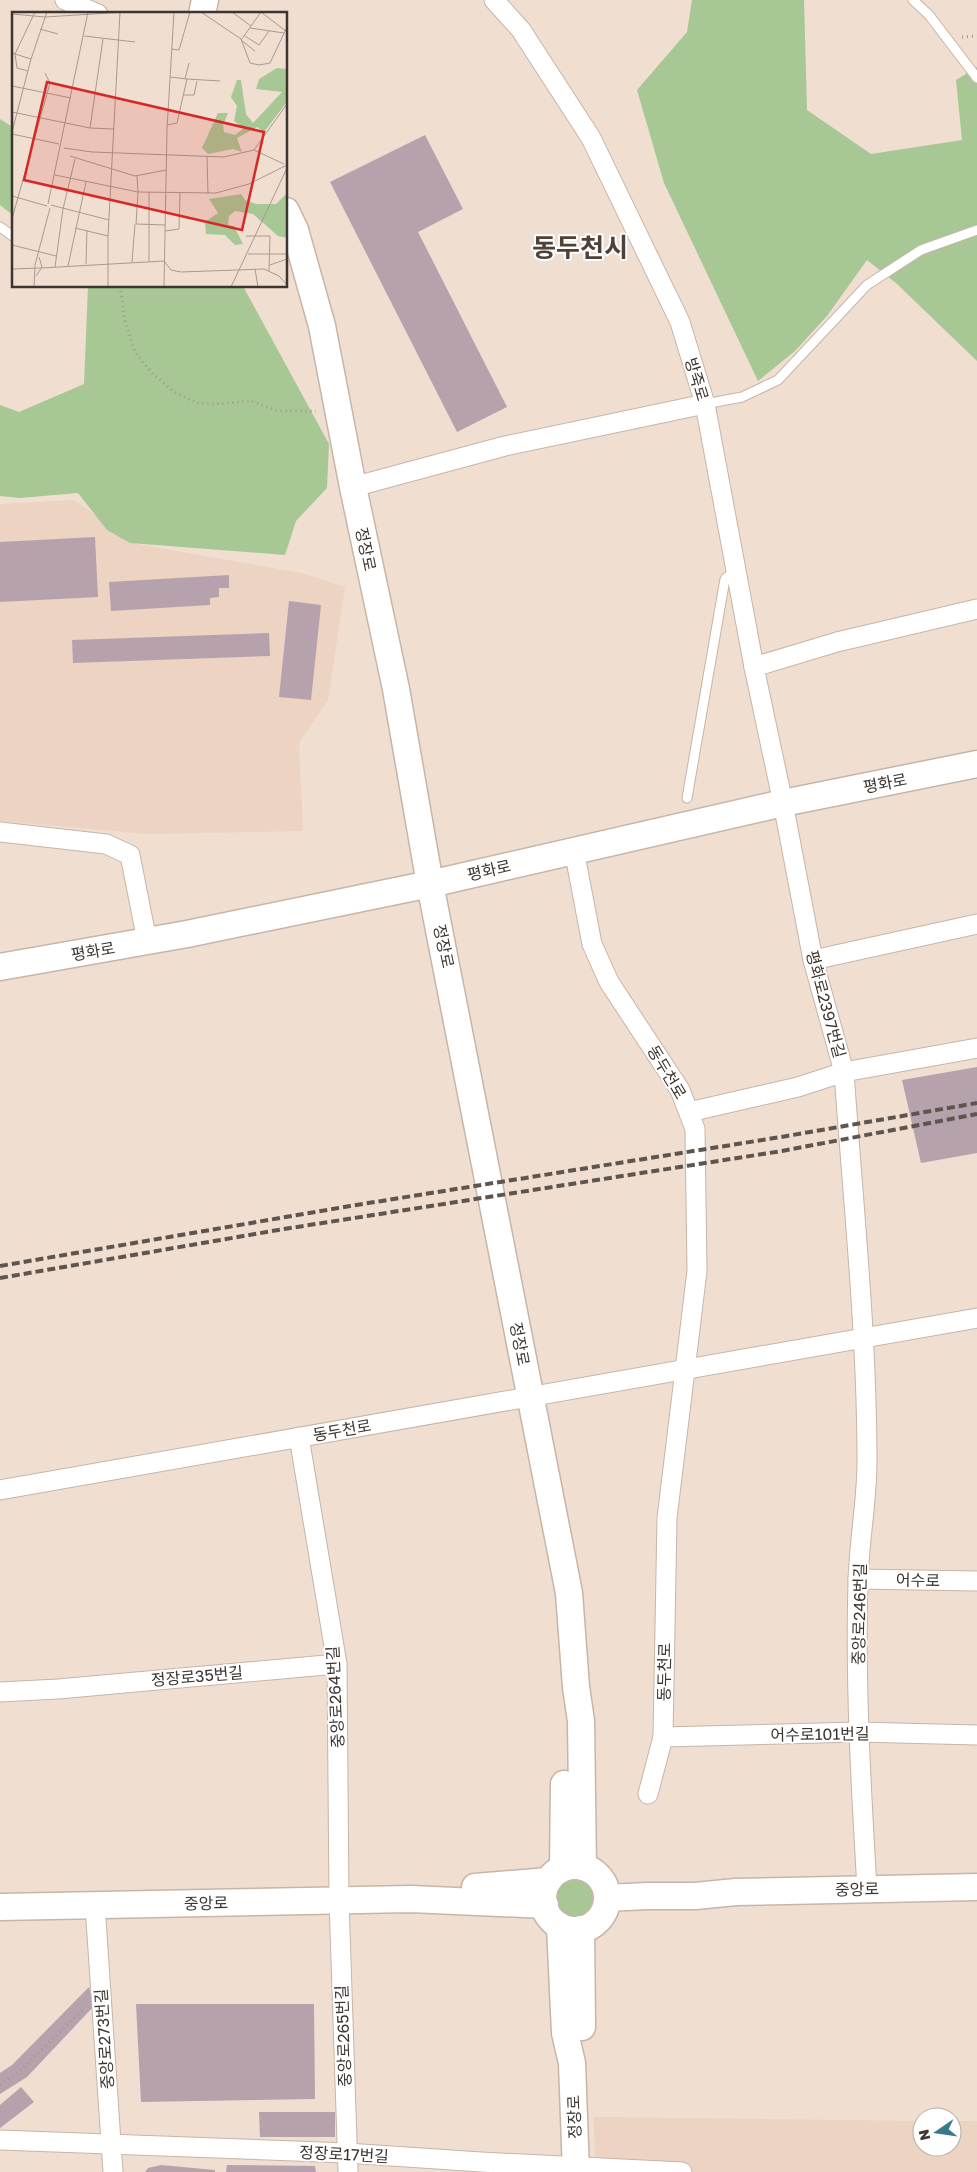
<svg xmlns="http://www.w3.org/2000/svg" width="977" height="2172" font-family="'Golos Text','Noto Sans KR',sans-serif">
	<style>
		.built { fill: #edd3c2 }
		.green { fill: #a7c895 }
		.building { fill: #b6a2ad }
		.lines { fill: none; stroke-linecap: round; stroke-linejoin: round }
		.lane-casing { stroke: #c7b5a8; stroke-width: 11 }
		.street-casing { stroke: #c7b5a8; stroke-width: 21 }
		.secondary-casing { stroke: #c7b5a8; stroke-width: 29 }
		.path { stroke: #a4978d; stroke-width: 3; stroke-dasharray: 1 4; stroke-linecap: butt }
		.lane { stroke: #fff; stroke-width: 9 }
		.street { stroke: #fff; stroke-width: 19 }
		.secondary { stroke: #fff; stroke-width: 26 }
		.rail { stroke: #5e554f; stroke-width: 4; stroke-dasharray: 8 4; stroke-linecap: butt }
		.labels { text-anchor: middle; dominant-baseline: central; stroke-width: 4; stroke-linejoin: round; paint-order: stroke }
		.street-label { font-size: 16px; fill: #3c3530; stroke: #fff }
		.town-label { font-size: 26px; font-weight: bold; fill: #504136; stroke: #fff }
		.inset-road { fill: none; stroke: #a89a91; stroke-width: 1 }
		.view { fill: #d62828; fill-opacity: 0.15; stroke: #d62828; stroke-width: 2.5 }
		.inset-edge { fill: none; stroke: #3c3530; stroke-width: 2.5 }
	</style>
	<rect width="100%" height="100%" fill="#f0ded1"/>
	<g class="built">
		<polygon points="74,500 137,544 301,573 345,587 328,700 299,743 303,831 147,834 0,821 0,504"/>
		<polygon points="594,2117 922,2121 922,2147 952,2147 952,2121 977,2121 977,2172 595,2172"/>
	</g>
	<g class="green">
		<polygon points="692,0 804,0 807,110 871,154 962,140 956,80 977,67 977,361 896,283 867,260 827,316 795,351 758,381 664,183 637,90 687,32"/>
		<polygon points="0,119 14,128 14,216 0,205"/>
		<polygon points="88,286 243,286 329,444 327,488 296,521 285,555 130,543 107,530 78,493 20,498 0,496 0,405 19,412 84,384"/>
		<circle cx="575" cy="1898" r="18"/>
	</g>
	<g class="building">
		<polygon points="425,135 463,209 418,232 507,407 457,432 330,182"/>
		<polygon points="95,537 98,597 0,602 0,542"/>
		<polygon points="229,575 229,588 219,588 219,597 210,598 210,605 111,611 109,582"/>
		<polygon points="289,601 321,605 311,700 279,697"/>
		<polygon points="269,633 270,656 73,663 72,640"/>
		<polygon points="977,1067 977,1153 921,1163 902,1080"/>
		<polygon points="89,1987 94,2006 27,2077 0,2094 0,2073 12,2065"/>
		<polygon points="136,2004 314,2004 315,2099 141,2102"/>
		<polygon points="21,2087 34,2102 0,2128 0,2105"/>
		<polygon points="259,2112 335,2112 335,2137 260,2137"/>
		<polygon points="161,2165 215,2170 215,2172 145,2172 148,2168"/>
		<polygon points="227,2165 315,2166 316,2172 226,2172"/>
	</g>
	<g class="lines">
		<defs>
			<g id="lane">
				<polyline points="913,0 929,15 977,78"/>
				<polyline points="0,227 14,237"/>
				<polyline points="705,404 742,397 778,380 867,285 921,250 977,230"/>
				<polyline points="687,798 725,579 736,570"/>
			</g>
			<g id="street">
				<polyline points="65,0 98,14"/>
				<polyline points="494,0 521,30 591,138 680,322 705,404 754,667 783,803 813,960 844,1072 977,1048"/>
				<polyline points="353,487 505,446 705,404"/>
				<polyline points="754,667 837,642 977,609"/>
				<polyline points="0,832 106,844 130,855 147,941"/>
				<polyline points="574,850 592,944 609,982 680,1090 695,1129 697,1271 667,1518 663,1737 648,1794"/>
				<polyline points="813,960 977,924"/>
				<path d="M689 1112 798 1087 844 1072C853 1202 867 1332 867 1462 867 1501 859 1541 858 1581 855 1684 861 1786 867 1889"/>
				<polyline points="299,1437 337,1664 339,1900 348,2172"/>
				<polyline points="0,1490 977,1318"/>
				<polyline points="858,1579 977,1581"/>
				<polyline points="0,1692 58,1689 337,1664"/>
				<polyline points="663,1737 858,1732 977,1735"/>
				<polyline points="95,1905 113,2172"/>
				<polyline points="0,2140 347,2153 481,2162 682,2172"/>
			</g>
			<g id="secondary">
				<polyline points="202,14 205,0"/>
				<polyline points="286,211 295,230 322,326 353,487 396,689 430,884 569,1593 576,1687 581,1721 583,1867"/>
				<polyline points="0,967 187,934 430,884 783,803 977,764"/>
				<circle cx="575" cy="1898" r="32"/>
				<polyline points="563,1868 564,1784"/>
				<polyline points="475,1887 548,1881"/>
				<polyline points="607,1898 647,1896 695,1896 736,1892 977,1887"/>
				<polyline points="0,1907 411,1899 545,1905"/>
				<polyline points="560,1926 565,2033 572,2063 576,2172"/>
				<polyline points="581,1929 582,2027"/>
			</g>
		</defs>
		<use href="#lane" class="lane-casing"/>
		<use href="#street" class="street-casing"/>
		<use href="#secondary" class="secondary-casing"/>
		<g class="path">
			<polyline points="962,37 977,36"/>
			<polyline points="120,286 125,321 135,352 152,373 174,392 197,403 215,404 251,401 278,411 316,411"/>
			<polyline points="0,2085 22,2069 84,2008"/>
		</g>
		<use href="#lane" class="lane"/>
		<use href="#street" class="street"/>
		<use href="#secondary" class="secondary"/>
		<g class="rail">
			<polyline points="0,1266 350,1206 781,1137 977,1103"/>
			<polyline points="0,1278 284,1229 782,1151 977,1114"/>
		</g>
	</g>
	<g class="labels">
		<g class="street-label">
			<text transform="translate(697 379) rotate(73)">방죽로</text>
			<text transform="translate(366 549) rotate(78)">정장로</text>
			<text transform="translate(885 783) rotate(-11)">평화로</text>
			<text transform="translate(489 870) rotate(-13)">평화로</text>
			<text transform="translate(444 946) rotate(78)">정장로</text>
			<text transform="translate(93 951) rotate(-10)">평화로</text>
			<text transform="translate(826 1004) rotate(75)">평화로2397번길</text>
			<text transform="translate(667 1072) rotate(59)">동두천로</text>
			<text transform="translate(520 1344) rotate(79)">정장로</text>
			<text transform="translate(342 1430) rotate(-10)">동두천로</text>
			<text transform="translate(918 1580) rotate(1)">어수로</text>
			<text transform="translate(859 1614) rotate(-89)">중앙로246번길</text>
			<text transform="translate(664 1672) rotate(-89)">동두천로</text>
			<text transform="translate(197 1676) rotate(-5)">정장로35번길</text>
			<text transform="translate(335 1697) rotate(-93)">중앙로264번길</text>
			<text transform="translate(820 1734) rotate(-1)">어수로101번길</text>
			<text transform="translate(857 1889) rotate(-1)">중앙로</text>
			<text transform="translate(206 1903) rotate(-1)">중앙로</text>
			<text transform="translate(343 2036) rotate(-92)">중앙로265번길</text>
			<text transform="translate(104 2039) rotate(-94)">중앙로273번길</text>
			<text transform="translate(574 2117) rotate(-92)">정장로</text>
			<text transform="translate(344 2154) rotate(3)">정장로17번길</text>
		</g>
		<g class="town-label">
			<text x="580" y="247">동두천시</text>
		</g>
	</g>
	<g transform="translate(12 12)">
		<rect width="275" height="275" fill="#f0ded1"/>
		<path d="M265 56 275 57V90L252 120 245 115 225 126 230 140 221 137 196 142 190 136 206 101H216L211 113 212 120 223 123 232 116 222 109 225 94 219 85 225 68H229L234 102 241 111 270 80 244 77 247 67ZM275 181V226L266 224 241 202 223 199 217 204 216 213 222 214 231 232 223 233 213 223 194 222 193 210 206 201 197 187 229 182 233 188 244 192H264Z" fill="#a7c895"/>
		<path class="inset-road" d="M189 0 229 27 238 51 247 53 258 51 275 15M220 0 239 14M249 0 275 20M0 2 33 5 112 0M238 16 272 21M28 17 46 22M72 24 123 30M233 24 247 33 257 19M160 37 167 38 178 0M243 39 229 28 249 0M0 41 19 47M16 59 5 56 3 42 23 0M173 67 177 51M175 67 208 69M0 74 59 86M172 83H182L185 69M0 100 78 116 102 117M155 113 165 111 175 67 158 65M78 116 91 27M0 120 19 47 35 0M0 122 47 132M52 136 80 140 212 145 242 138 272 152M242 138 275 92M58 144 123 164 154 158M195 144 196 182M43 163 126 180 125 164M0 184 35 194M36 192 76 0M39 193 97 208M0 207 38 71 33 61M153 213 124 212 126 180 204 181 237 172 275 153M63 216 96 224M153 219 167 217 168 180M234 224H258L257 259M0 233 44 244M236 242H275M137 249V180M120 250 123 212M74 252 75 218M258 253 275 247M56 254 74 170M43 255 51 197 63 147M29 256 152 249 159 258 169 260 252 257 267 264 275 273M0 257 29 256M243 257 246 275M24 264 30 255 27 245M22 275 23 253 38 196M96 275V224L108 0M152 275 155 117 162 0M219 275 275 156"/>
		<path class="view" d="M35 70 252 120 230 218 12 168Z"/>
		<rect width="275" height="275" class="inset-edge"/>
	</g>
	<g transform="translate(937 2132) rotate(257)"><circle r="24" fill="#ffffff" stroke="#b1aeac"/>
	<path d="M0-4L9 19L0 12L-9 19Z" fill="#387a8c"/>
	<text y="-8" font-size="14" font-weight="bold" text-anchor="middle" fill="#3c3530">N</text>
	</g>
</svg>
